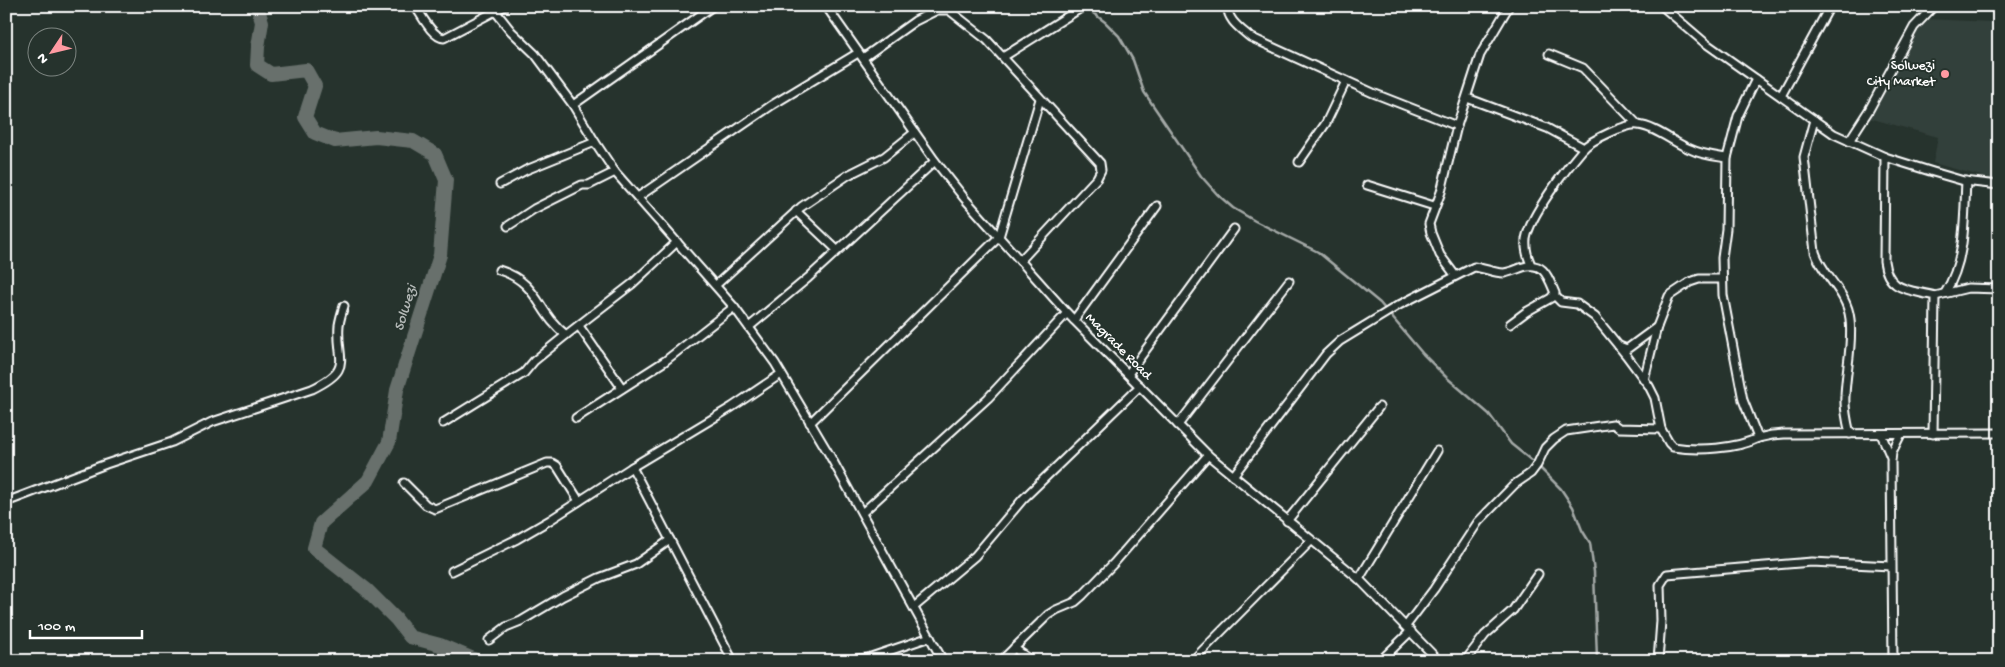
<svg xmlns="http://www.w3.org/2000/svg" width="2005" height="667" font-family="'Gochi Hand',sans-serif">
	<style>
		.built { fill: #333f3a }
		.lines { fill: none; stroke-linecap: round; stroke-linejoin: round }
		.stream { stroke: #a4a9a7; stroke-width: 2.5 }
		.river { stroke: #67706c; stroke-width: 14 }
		.minor-casing { stroke: #fff; stroke-width: 11 }
		.minor { stroke: #26332d; stroke-width: 7 }
		.poi-dot { fill: #ff9aa2; stroke: #26332d; stroke-width: 2 }
		.labels { text-anchor: middle; dominant-baseline: central; stroke-width: 4; stroke-linejoin: round; paint-order: stroke }
		.poi-label { font-size: 14px; fill: #fff; stroke: #26332d; text-anchor: end }
		.street-label { font-size: 14px; fill: #fff; stroke: #26332d }
		.water-label { font-size: 15px; font-style: italic; fill: #b3b8b6; stroke: #26332d }
	</style>
	<rect width="100%" height="100%" fill="#26332d"/>
	<filter id="ink" filterUnits="userSpaceOnUse"><feTurbulence type="fractalNoise" baseFrequency=".02" numOctaves="2"/><feDisplacementMap in="SourceGraphic" scale="10" xChannelSelector="R" yChannelSelector="G"/><feConvolveMatrix kernelMatrix="1 2 1 2 8 2 1 2 1" color-interpolation-filters="sRGB"/></filter>
	<g filter="url(#ink)">
		<polygon class="built" points="1987,6 1999,6 1999,181 1933,163 1938,137 1869,118 1914,29 1925,19 1993,22"/>
		<g class="lines">
			<polyline class="stream" points="1085,7 1105,22 1119,36 1133,60 1144,92 1201,176 1217,194 1233,208 1255,221 1318,252 1380,303 1423,354 1446,377 1489,414 1511,444 1537,465 1561,489 1573,507 1582,530 1590,543 1594,572 1597,659"/>
			<polyline class="river" points="257,6 262,22 258,47 257,65 271,74 306,70 315,86 305,117 315,133 335,141 376,137 413,141 435,154 446,180 440,255 397,390 389,442 368,481 321,523 314,548 367,590 396,619 410,637 440,645 478,661"/>
			<defs>
				<g id="minor">
					<path d="M415 6C422 16 432 37 444 38L505 6"/>
					<polyline points="713,6 573,105 595,142 615,172 734,307 775,363 829,454 943,661"/>
					<polyline points="826,6 935,161 965,199 1067,313 1208,455 1359,579 1439,661"/>
					<path d="M1228 6C1226 19 1241 29 1250 37L1373 93 1457 126"/>
					<polyline points="1662,6 1704,42 1834,134 1885,157 1933,172 1964,181 1999,185"/>
					<polyline points="496,12 511,31 535,54 573,105"/>
					<polyline points="1549,54 1583,68 1637,124"/>
					<polyline points="1003,57 1084,6"/>
					<polyline points="863,58 915,21 937,10 949,10 987,40 1100,163 1101,170 1097,178 1020,261"/>
					<polyline points="1756,79 1738,116 1727,158 1726,229 1722,258 1723,295 1743,400 1758,438 1772,435 1784,434 1999,433"/>
					<polyline points="1781,96 1830,6"/>
					<polyline points="1467,98 1547,128 1584,148"/>
					<path d="M1814 120 1804 157 1815 252C1823 277 1847 291 1850 319 1853 346 1846 369 1845 396 1844 409 1847 421 1850 434"/>
					<polyline points="1849,141 1869,110 1914,27 1934,6"/>
					<path d="M1885 157 1884 261C1888 292 1909 289 1935 296L1933 434"/>
					<polyline points="1299,162 1326,123 1346,81"/>
					<polyline points="500,184 526,170 595,142"/>
					<polyline points="1367,185 1434,206"/>
					<polyline points="638,197 772,105 858,53"/>
					<polyline points="796,211 837,250"/>
					<polyline points="508,226 534,209 582,185 589,185 615,172"/>
					<path d="M1531 265C1527 256 1525 249 1526 239 1530 215 1567 168 1583 149 1591 140 1627 123 1638 125 1656 127 1674 143 1690 149 1702 155 1714 156 1727 158"/>
					<path d="M499 270C539 282 537 313 566 335"/>
					<polyline points="1455,275 1440,255 1431,233 1429,224 1441,192 1457,126 1480,55 1509,6"/>
					<polyline points="716,285 801,207 848,175 884,157 914,133"/>
					<path d="M1945 293C1966 260 1964 219 1966 181"/>
					<path d="M1554 295 1561 302 1577 304 1595 317 1626 355 1649 386 1655 398 1661 429 1669 443 1673 447C1698 451 1736 449 1758 438"/>
					<polyline points="1935,296 1968,288 1999,289"/>
					<polyline points="1074,320 1157,206"/>
					<polyline points="579,326 622,388"/>
					<polyline points="749,327 808,278 935,161"/>
					<polyline points="1619,346 1627,349 1657,327"/>
					<polyline points="1128,374 1234,229"/>
					<polyline points="1644,380 1657,327 1669,296 1690,282 1699,279 1722,279"/>
					<polyline points="576,418 665,361 734,307"/>
					<polyline points="443,423 524,373 534,361 566,335 632,284 677,242"/>
					<polyline points="810,423 999,237 1040,99"/>
					<polyline points="1178,425 1289,281"/>
					<polyline points="1881,434 1891,457"/>
					<polyline points="632,467 733,661"/>
					<path d="M1233 476 1326 354 1340 341 1399 305 1474 267C1484 268 1494 273 1504 273 1511 272 1517 269 1523 267 1544 261 1548 277 1555 293L1551 298 1526 312 1510 324"/>
					<polyline points="404,483 426,505 435,509 547,463 552,463 557,466 579,501"/>
					<path d="M6 502 106 464 172 442 212 422 312 389C355 368 336 361 339 325 340 319 342 312 344 306"/>
					<polyline points="862,513 988,398 1067,313"/>
					<polyline points="1287,521 1379,407"/>
					<polyline points="452,571 517,539 550,520 632,467 732,407 781,374"/>
					<polyline points="1359,579 1437,451"/>
					<polyline points="914,607 975,556 1023,499 1140,386"/>
					<polyline points="1406,626 1434,589 1478,522 1515,484 1531,473 1537,465 1545,448 1554,439 1566,431 1613,424 1619,428 1661,429"/>
					<polyline points="489,640 506,627 521,621 563,596 599,578 636,564 670,540"/>
					<polyline points="1014,648 1032,661"/>
					<polyline points="834,661 868,658 930,637"/>
					<polyline points="1001,661 1048,615 1056,610 1075,602 1083,595 1114,563 1208,455"/>
					<polyline points="1192,661 1311,541"/>
					<polyline points="1380,661 1411,631"/>
					<polyline points="1465,661 1485,635 1513,610 1538,574"/>
					<polyline points="1658,661 1661,621 1660,585 1667,574 1812,562 1891,566"/>
					<polyline points="1893,661 1891,461 1892,452 1901,434"/>
				</g>
			</defs>
			<use href="#minor" class="minor-casing"/>
			<use href="#minor" class="minor"/>
		</g>
	</g>
	<circle class="poi-dot" cx="1945" cy="74" r="5"/>
	<g class="labels">
		<g class="poi-label">
			<text x="1935" y="66">Solwezi<tspan x="1935" dy="16">City Market</tspan></text>
		</g>
		<g class="street-label">
			<text transform="translate(1118 347) rotate(45)">Magrade Road</text>
		</g>
		<g class="water-label">
			<text transform="translate(406 308) rotate(-73)">Solwezi</text>
		</g>
	</g>
	<rect width="2005" height="667" fill="none" stroke="#26332d" stroke-width="25"/>
	<rect x="12" y="12" width="1980" height="642" fill="none" stroke="#fff" stroke-width="2" filter="url(#ink)"/>
	<g transform="translate(52 52) rotate(235)"><circle r="24" fill="#26332d" stroke="#7d8581"/>
	<path d="M0-4L9 19L0 12L-9 19Z" fill="#ff9aa2"/>
	<text y="-8" font-size="14" font-weight="bold" text-anchor="middle" fill="#ffffff">N</text>
	</g>
	<path d="M30 630v8h112v-8" fill="none" stroke="#ffffff" stroke-width="2.5"/>
	<text x="38" y="630" font-size="15" fill="#ffffff" stroke="#26332d" stroke-width="4" paint-order="stroke">100 m</text>
</svg>
